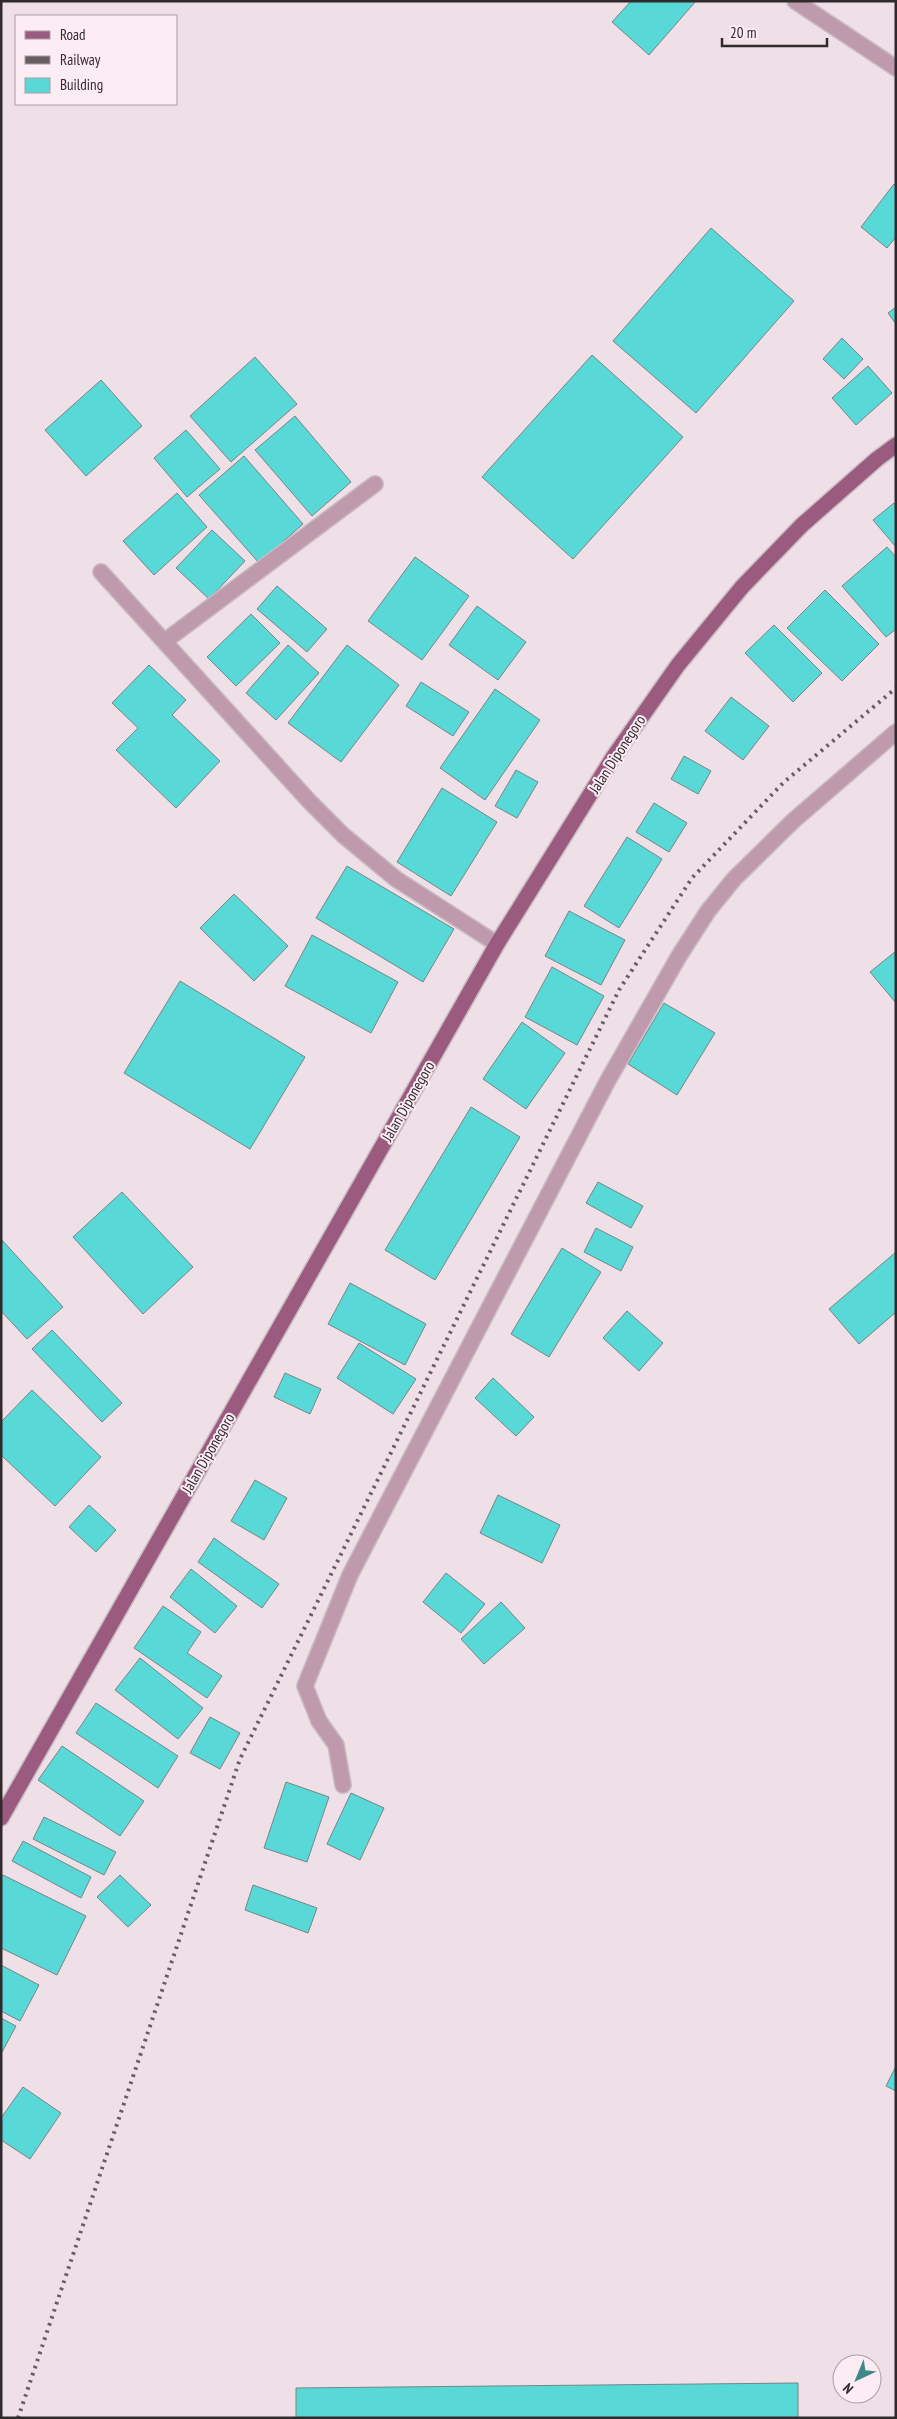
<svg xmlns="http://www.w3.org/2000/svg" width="897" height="2419" font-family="'PT Sans Narrow',sans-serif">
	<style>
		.building { fill: #59d8d8; stroke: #758686 }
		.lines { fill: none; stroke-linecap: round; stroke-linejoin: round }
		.street-casing { stroke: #c9bbc2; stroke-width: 18 }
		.primary-casing { stroke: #c9bbc2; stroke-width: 18 }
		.street { stroke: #bf9aad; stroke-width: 15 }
		.primary { stroke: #9b5b7f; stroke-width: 15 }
		.rail { stroke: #675e62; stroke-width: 4; stroke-dasharray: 2.5 5; stroke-linecap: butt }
		.labels { text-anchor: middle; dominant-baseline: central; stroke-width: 4; stroke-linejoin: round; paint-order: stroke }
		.street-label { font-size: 15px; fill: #302a2d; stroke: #fcecf4 }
	</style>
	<rect width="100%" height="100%" fill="#efdfe7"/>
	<g class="building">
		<polygon points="631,1 696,1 649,55 612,22"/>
		<polygon points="894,184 896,186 896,237 887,248 861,227"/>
		<polygon points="711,228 794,301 696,413 613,341"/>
		<polygon points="896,307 896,324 888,313"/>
		<polygon points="842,338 863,359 844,379 823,359"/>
		<polygon points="592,355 683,437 573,559 482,477"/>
		<polygon points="255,357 297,404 231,462 190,416"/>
		<polygon points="868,366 892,393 856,425 832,398"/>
		<polygon points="101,380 142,426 86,476 45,430"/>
		<polygon points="295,416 351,482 312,516 255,450"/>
		<polygon points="186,430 220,469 187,497 154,458"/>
		<polygon points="244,456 303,524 259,563 199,495"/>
		<polygon points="177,493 207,527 154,575 123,541"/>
		<polygon points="894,503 896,506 896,547 873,520"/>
		<polygon points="212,530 245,561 209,599 176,568"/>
		<polygon points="887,547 896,557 896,629 886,637 842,586"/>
		<polygon points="415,557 469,596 422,660 368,621"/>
		<polygon points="277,586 327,629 307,652 257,609"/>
		<polygon points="825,590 879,644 842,681 787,628"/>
		<polygon points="477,606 526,642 498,680 449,645"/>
		<polygon points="251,614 280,643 236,686 207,657"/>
		<polygon points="774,625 822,673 793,702 745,653"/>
		<polygon points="288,645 319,673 276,720 246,693"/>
		<polygon points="347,645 399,685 341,762 288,723"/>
		<polygon points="149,665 186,700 172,715 220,761 176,808 116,750 138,728 112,703"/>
		<polygon points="421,682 469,712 453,736 406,706"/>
		<polygon points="495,689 540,720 485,800 440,768"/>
		<polygon points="731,697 769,726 743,760 705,731"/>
		<polygon points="684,756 711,771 698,794 671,779"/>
		<polygon points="516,770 538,782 517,818 495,806"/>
		<polygon points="442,788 497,822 451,896 397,862"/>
		<polygon points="654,803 687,823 669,852 636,832"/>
		<polygon points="627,837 662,859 619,928 584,906"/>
		<polygon points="347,866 454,929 423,982 316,918"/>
		<polygon points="234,894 288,946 254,981 200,928"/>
		<polygon points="569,911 625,940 601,985 545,956"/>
		<polygon points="312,935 398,982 371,1033 285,986"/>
		<polygon points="896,951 896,1003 870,972"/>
		<polygon points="552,967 604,996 577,1045 525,1017"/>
		<polygon points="180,981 305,1057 250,1149 124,1073"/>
		<polygon points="664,1003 715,1033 677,1095 628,1064"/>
		<polygon points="522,1022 565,1053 526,1109 483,1079"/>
		<polygon points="471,1107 520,1137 435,1280 385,1250"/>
		<polygon points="598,1182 643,1206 631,1228 586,1203"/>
		<polygon points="122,1192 193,1267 143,1314 73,1237"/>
		<polygon points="596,1228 633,1247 621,1271 584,1252"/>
		<polygon points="1,1239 63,1307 27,1339 1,1311"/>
		<polygon points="562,1248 601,1272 549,1357 511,1334"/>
		<polygon points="896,1252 896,1312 859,1344 829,1309"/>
		<polygon points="350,1283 426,1324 405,1365 328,1324"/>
		<polygon points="627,1311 663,1343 639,1371 603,1338"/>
		<polygon points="52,1330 122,1403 102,1422 32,1349"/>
		<polygon points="359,1343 416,1379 393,1414 337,1378"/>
		<polygon points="285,1373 321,1389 310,1414 274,1397"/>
		<polygon points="493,1378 534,1417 516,1436 475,1398"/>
		<polygon points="32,1390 101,1457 55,1506 1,1455 1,1422"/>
		<polygon points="255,1480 287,1498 264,1540 231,1521"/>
		<polygon points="498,1495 560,1525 542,1563 480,1533"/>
		<polygon points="89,1505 116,1530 96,1552 69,1527"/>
		<polygon points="214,1538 279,1584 262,1608 198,1562"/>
		<polygon points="191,1569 237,1606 215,1633 170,1597"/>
		<polygon points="446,1573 485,1604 461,1633 423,1602"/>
		<polygon points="501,1602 525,1628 484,1664 461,1639"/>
		<polygon points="163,1606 201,1632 187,1653 222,1676 207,1698 134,1648"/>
		<polygon points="140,1658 203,1708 178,1739 115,1690"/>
		<polygon points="96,1703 178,1756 158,1788 76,1733"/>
		<polygon points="210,1717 240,1733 220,1769 190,1753"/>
		<polygon points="62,1746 144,1801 120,1836 38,1780"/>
		<polygon points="286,1782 329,1797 307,1862 264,1848"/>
		<polygon points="351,1793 384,1808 360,1860 327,1844"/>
		<polygon points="44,1817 116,1852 104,1875 33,1839"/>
		<polygon points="23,1841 91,1877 81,1898 12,1861"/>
		<polygon points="3,1875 86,1916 57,1975 1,1948 1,1878"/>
		<polygon points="120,1875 151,1905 128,1927 97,1897"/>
		<polygon points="253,1885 317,1908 308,1933 245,1910"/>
		<polygon points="1,1965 39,1985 20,2021 1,2011"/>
		<polygon points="1,2018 16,2026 1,2054"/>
		<polygon points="896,2066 896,2091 886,2086"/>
		<polygon points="23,2087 61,2113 30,2159 1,2140 1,2118"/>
		<polygon points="798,2383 798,2418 296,2418 296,2388"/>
	</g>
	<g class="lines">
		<defs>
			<g id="street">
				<polyline points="795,1 896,68"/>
				<polyline points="101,572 309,801 343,835 396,879 497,944"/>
				<polyline points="165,641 375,484"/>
				<polyline points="343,1785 336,1745 319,1721 305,1686 350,1575 607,1082 679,956 708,911 734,879 793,821 896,732"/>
			</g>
			<polyline id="primary" points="1,1818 497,944 614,756 678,665 742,587 802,525 877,459 896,445"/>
		</defs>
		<use href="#street" class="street-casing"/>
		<use href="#primary" class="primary-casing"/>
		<use href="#street" class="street"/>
		<use href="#primary" class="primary"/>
		<polyline class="rail" points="18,2418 240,1759 619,990 692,878 783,783 896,688"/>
	</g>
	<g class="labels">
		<g class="street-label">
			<text transform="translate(617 754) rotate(-57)">Jalan Diponegoro</text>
			<text transform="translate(408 1101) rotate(-60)">Jalan Diponegoro</text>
			<text transform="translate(208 1453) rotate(-60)">Jalan Diponegoro</text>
		</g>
	</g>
	<rect width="897" height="2419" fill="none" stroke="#302a2d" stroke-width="5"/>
	<rect x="15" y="15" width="162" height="90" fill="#fcecf4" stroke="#aa9ea4"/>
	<rect x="25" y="31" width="25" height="8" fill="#9b5b7f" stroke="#aa9ea4"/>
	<text x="60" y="40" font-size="15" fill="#302a2d">Road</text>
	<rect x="25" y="56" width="25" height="8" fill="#675e62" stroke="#aa9ea4"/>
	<text x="60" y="65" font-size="15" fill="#302a2d">Railway</text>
	<rect x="25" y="78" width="25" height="15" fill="#59d8d8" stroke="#aa9ea4"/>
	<text x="60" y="90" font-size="15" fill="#302a2d">Building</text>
	<g transform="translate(857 2379) rotate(224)"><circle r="24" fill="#fcecf4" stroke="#aa9ea4"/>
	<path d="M0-4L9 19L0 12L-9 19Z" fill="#418989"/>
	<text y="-8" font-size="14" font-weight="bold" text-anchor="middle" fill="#302a2d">N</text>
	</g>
	<path d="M722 38v8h105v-8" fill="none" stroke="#302a2d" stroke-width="2.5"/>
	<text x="730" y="38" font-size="15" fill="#302a2d" stroke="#fcecf4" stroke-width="4" paint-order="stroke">20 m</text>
</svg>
